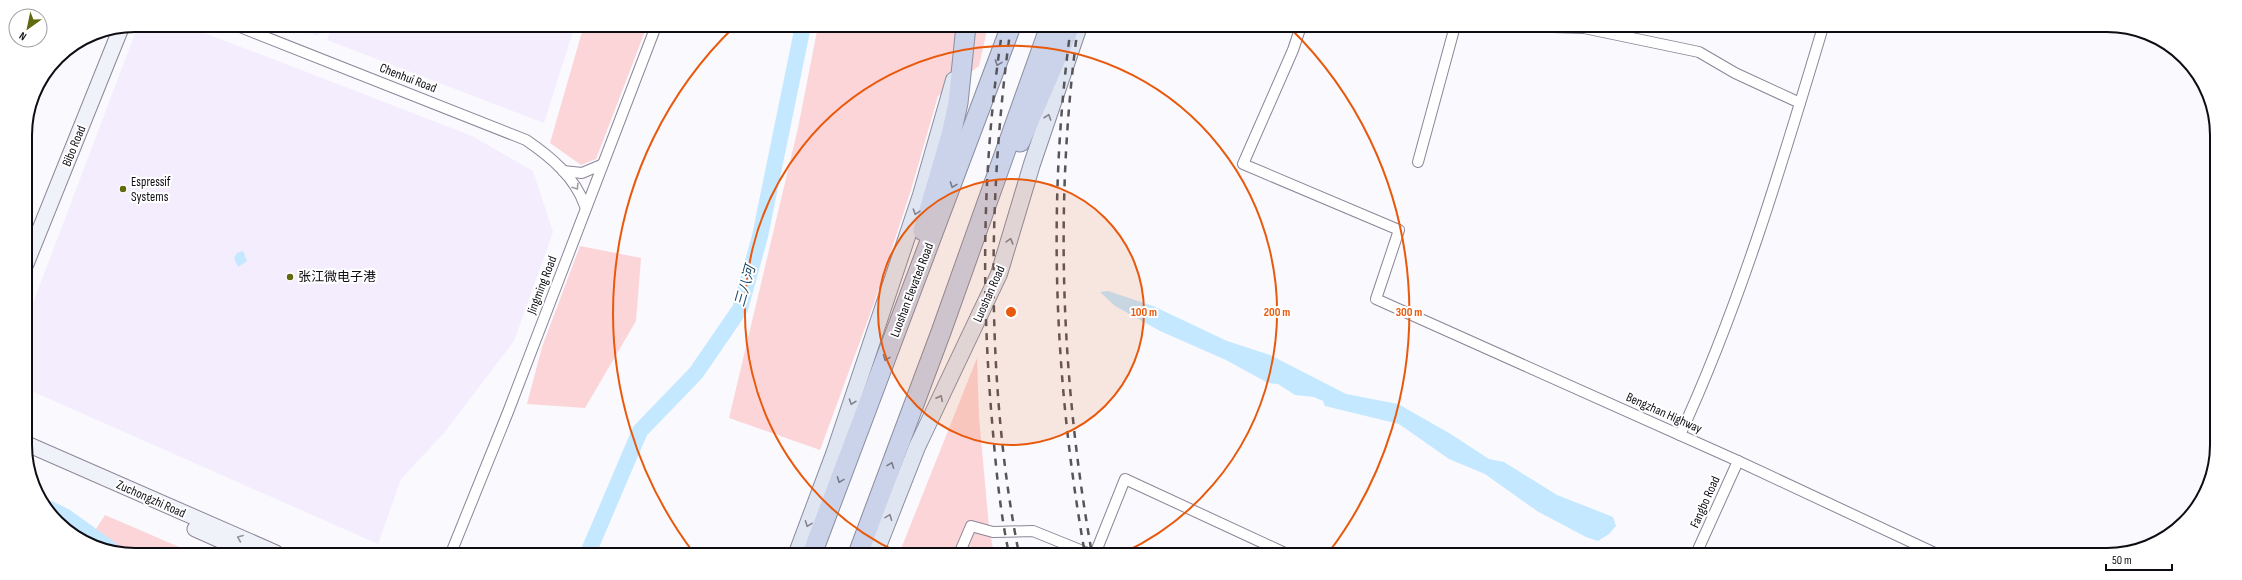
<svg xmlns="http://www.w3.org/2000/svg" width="2242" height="580" font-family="'Sofia Sans Condensed','Noto Sans SC',sans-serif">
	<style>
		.built { fill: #f4edfe }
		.green { fill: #fcd5d8 }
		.water { fill: #c4e8ff }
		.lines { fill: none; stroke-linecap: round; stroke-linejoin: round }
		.river { stroke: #c4e8ff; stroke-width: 16 }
		.street-casing { stroke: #8d8598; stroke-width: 12 }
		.secondary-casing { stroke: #8d8598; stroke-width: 17 }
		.primary-casing { stroke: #898d9f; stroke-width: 18 }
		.highway-casing { stroke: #898d9f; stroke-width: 21 }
		.street { stroke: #fff; stroke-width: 10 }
		.secondary { stroke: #eff2f9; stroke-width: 15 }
		.primary { stroke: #e0e5f2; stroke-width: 16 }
		.highway { stroke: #cbd3ea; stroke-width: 19 }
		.rail { stroke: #57545a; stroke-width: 2.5; stroke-dasharray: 7 7; stroke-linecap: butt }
		.oneway { stroke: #767989 }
		.oneway2 { stroke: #82838e }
		.oneway3 { stroke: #9f9ea1 }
		.oneway4 { stroke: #95969d }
		.ring { fill: none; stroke: #e8590c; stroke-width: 2 }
		.poi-dot { fill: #616a0e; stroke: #fff; stroke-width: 1.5 }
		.labels { text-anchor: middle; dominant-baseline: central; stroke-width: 4; stroke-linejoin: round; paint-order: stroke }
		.street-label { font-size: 13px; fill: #0f0c13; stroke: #fff }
		.poi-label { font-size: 13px; fill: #0f0c13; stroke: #fff; text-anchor: start }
		.water-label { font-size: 14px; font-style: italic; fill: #224c63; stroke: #fff }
		.rim { fill: none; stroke: #0f0c13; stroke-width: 2 }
		.centre { fill: #e8590c; stroke: #fff; stroke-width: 2 }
		.ring-label { font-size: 12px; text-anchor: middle; font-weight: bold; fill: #e8590c; stroke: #fff; stroke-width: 4; stroke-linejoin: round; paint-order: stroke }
	</style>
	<rect width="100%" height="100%" fill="#faf9fd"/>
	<g class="built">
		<polygon points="145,25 183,25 278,61 472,136 533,171 553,232 514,341 444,433 401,479 378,544 27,389 26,322 137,28"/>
		<polygon points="290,25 323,25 318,36"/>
		<polygon points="333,25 575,25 544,123 327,40"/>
	</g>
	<g class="green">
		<polygon points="584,25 647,26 596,159 581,165 550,143"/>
		<polygon points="818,26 988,26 979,66 938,96 911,190 873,306 820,450 729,418 798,128"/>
		<polygon points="580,246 641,258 636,321 585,408 527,404 542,347"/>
		<polygon points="977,358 979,417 989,527 994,554 899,554"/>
		<polygon points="105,515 193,553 113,553 89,540"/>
	</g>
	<g class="water">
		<polygon points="243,251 247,261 238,267 234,258 237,253"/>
		<polygon points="1108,291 1153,306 1227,341 1270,355 1346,394 1398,404 1449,433 1489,459 1504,462 1557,495 1613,517 1616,526 1609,534 1598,541 1586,537 1537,511 1485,474 1449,459 1399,424 1325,406 1323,401 1314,397 1295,395 1278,384 1268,383 1226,360 1160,331 1115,306 1100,292"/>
	</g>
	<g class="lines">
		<g class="river">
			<polyline points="50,509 66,517 116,553"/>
			<polyline points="588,553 640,431 696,373 740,309 760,236 803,26"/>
		</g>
		<defs>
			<g id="street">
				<path d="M235 25 526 140C551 157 575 177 585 206"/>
				<polyline points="1301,26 1293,50 1243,164 1399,230 1376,299 1738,461 1939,555"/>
				<polyline points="1553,27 1584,28 1699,52 1735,73 1800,103"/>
				<polyline points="1418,162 1455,26"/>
				<polyline points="563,171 582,173 601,165"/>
				<path d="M1680 435C1740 305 1782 164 1823 27"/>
				<polyline points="451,553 508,412 656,26"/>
				<polyline points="959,554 971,526 993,532 1033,531 1090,554"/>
				<polyline points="1095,554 1125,479 1287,554"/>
				<polyline points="1696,554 1738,461"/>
			</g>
			<g id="secondary">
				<polyline points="26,264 121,28"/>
				<polyline points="27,444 276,553"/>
				<polyline points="195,529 249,553"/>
			</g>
			<g id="primary">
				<polyline points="797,553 834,454 921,195 954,80"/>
				<polyline points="875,554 917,447 999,274 1032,164 1079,26"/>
			</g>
			<g id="highway">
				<polyline points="1020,142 1070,26"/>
				<polyline points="923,231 951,135 958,103 966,26"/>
				<polyline points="812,554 1011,26"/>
				<polyline points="858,554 941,332 1050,26"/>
			</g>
		</defs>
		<use href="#street" class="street-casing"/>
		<use href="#secondary" class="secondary-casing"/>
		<use href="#primary" class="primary-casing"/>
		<use href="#highway" class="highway-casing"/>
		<use href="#street" class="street"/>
		<use href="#secondary" class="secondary"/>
		<use href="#primary" class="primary"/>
		<use href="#highway" class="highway"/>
		<g class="rail">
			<path d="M1003 26C983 153 981 282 991 409 995 457 999 507 1009 554"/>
			<path d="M1011 26C987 193 986 388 1019 554"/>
			<path d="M1071 26C1047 201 1054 380 1085 554"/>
			<path d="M1078 26C1054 201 1061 380 1092 554"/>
		</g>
	</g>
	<defs><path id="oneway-chevron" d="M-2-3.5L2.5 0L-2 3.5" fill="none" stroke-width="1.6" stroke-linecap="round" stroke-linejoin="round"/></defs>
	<g class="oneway">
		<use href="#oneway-chevron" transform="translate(998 63) rotate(110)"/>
		<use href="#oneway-chevron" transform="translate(953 185) rotate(110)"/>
		<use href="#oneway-chevron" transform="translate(886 358) rotate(111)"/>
		<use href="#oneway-chevron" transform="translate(891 465) rotate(-69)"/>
		<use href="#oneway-chevron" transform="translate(840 480) rotate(111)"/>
	</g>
	<g class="oneway2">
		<use href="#oneway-chevron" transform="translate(1048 117) rotate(-71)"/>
		<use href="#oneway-chevron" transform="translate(916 212) rotate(108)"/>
		<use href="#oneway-chevron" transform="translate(1010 241) rotate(-74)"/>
		<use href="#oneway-chevron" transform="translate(940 398) rotate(-64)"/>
		<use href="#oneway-chevron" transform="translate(852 402) rotate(109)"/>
		<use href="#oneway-chevron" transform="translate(889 517) rotate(-69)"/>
		<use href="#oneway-chevron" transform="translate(808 524) rotate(111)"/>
	</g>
	<use class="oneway3" href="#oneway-chevron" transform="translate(576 187) rotate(57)"/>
	<use class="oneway4" href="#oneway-chevron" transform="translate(240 538) rotate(-157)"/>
	<circle cx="1011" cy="312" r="133" fill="#e8590c" fill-opacity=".12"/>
	<g class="ring">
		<circle cx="1011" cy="312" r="133"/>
		<path d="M899 553A266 266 0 1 1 1123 553"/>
		<path d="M693 552A398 398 0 0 1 735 26M1290 28A398 398 0 0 1 1329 552"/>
	</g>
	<g class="poi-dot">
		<circle cx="123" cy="189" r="4"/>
		<circle cx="290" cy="277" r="4"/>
	</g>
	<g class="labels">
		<g class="street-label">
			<text transform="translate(408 78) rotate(21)">Chenhui Road</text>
			<text transform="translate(74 146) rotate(-68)">Bibo Road</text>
			<text transform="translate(542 285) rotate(-69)">Jingming Road</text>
			<text transform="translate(912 290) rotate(-69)">Luoshan Elevated Road</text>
			<text transform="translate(989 294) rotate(-66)">Luoshan Road</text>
			<text transform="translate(1664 413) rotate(24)">Bengzhan Highway</text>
			<text transform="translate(151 499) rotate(24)">Zuchongzhi Road</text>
			<text transform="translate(1705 502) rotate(-66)">Fangbo Road</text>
		</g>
		<g class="poi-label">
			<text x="131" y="182">Espressif<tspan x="131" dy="15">Systems</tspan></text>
			<text x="298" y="277">张江微电子港</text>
		</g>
		<g class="water-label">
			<text transform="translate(745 286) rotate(-74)">三八河</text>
		</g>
	</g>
	<path d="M0 0H2242V580H0ZM135 32H2107A103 103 0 0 1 2210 135V445A103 103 0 0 1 2107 548H135A103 103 0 0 1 32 445V135A103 103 0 0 1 135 32Z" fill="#fff" fill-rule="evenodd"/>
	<path class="rim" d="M135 32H2107A103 103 0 0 1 2210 135V445A103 103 0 0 1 2107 548H135A103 103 0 0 1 32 445V135A103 103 0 0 1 135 32Z"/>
	<circle cx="1011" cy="312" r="6" class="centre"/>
	<g class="ring-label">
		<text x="1144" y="316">100 m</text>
		<text x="1277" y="316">200 m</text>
		<text x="1409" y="316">300 m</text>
	</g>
	<g transform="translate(28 28) rotate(213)"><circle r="19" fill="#ffffff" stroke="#9f9ea1"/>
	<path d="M0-3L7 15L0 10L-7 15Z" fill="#616a0e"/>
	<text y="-6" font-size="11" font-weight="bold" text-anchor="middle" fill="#0f0c13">N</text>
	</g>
	<path d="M2106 564v6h66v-6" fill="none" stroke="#0f0c13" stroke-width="2"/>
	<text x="2112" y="564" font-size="12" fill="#0f0c13" stroke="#ffffff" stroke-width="3" paint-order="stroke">50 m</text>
</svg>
